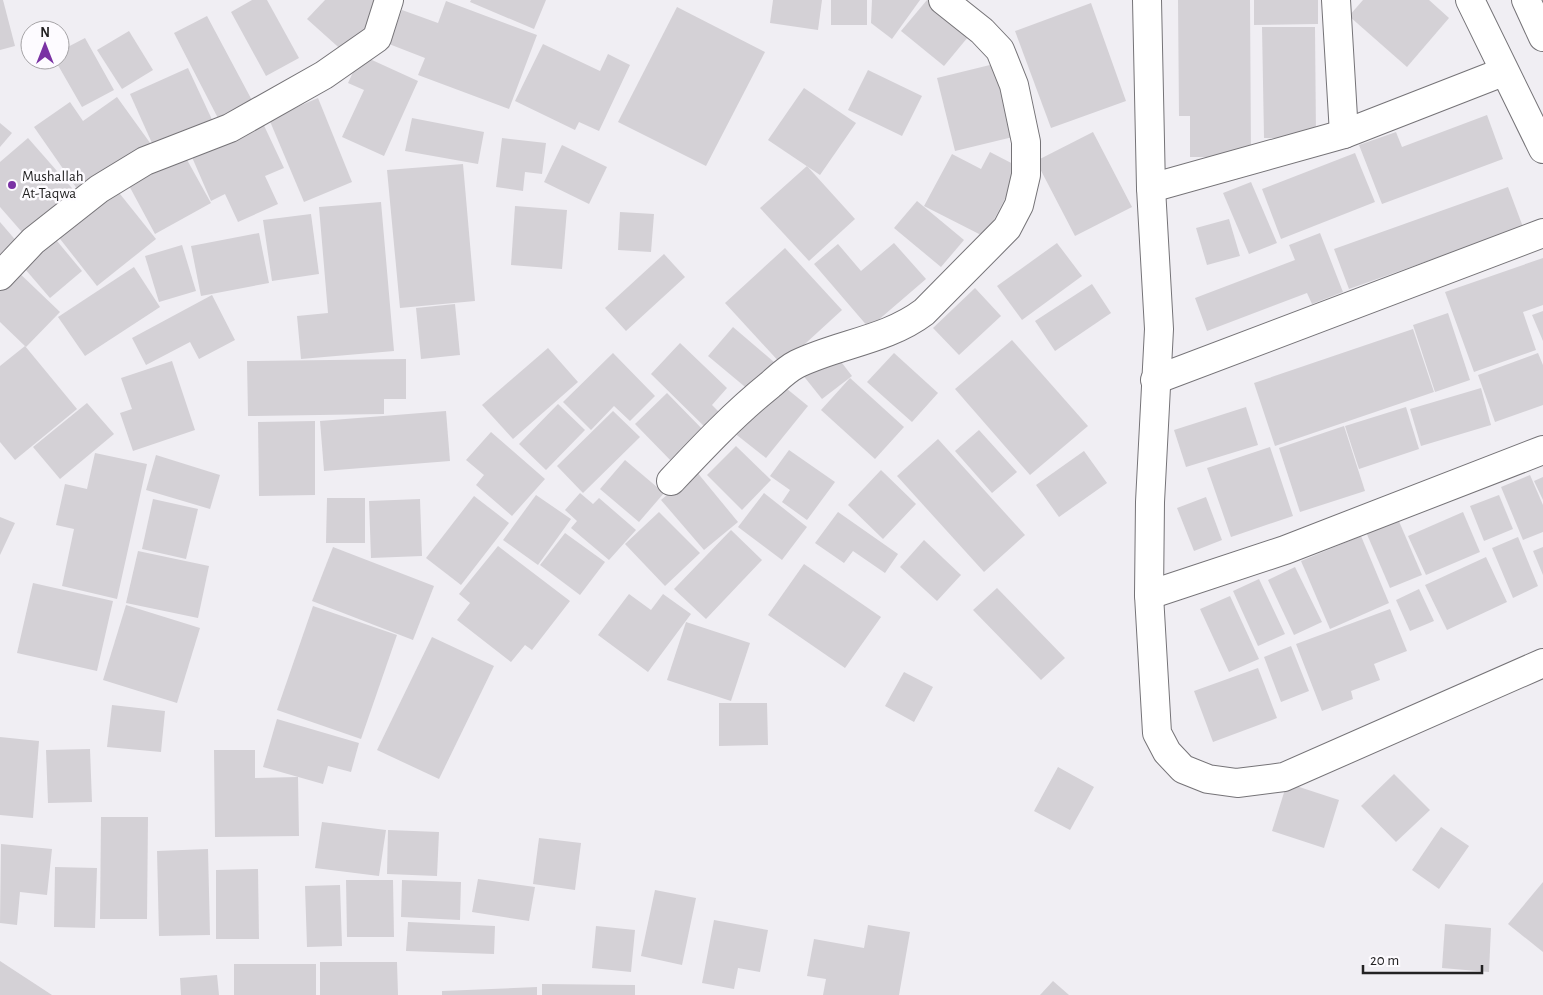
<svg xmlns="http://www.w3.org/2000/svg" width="1543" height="995" font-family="'Alegreya Sans',sans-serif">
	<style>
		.building { fill: #d4d1d6 }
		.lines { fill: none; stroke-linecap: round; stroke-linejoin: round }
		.minor-casing { stroke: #757377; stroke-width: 30 }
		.minor { stroke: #fff; stroke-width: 28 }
		.poi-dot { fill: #7a32a4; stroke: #fdfbff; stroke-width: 2 }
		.labels { text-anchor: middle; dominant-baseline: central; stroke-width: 5; stroke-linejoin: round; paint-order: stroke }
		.poi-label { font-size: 15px; fill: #232223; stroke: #fdfbff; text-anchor: start }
	</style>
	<rect width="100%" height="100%" fill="#f0eef3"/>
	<g class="building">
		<polygon points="0,0 3,0 15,46 0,50"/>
		<polygon points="252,0 267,0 299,58 266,76 231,12"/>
		<polygon points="325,0 374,0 385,10 346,54 307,19"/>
		<polygon points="471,0 546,0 534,29 470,2"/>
		<polygon points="773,0 822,0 818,30 770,23"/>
		<rect x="831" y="0" width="36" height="25"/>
		<polygon points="872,0 920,0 892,39 871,23"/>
		<polygon points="927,0 936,0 973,31 944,66 901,31"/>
		<polygon points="1178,0 1250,0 1251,157 1190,157 1190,116 1179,116"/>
		<polygon points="1254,0 1318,0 1318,24 1254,25"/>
		<polygon points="1363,0 1429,0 1449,18 1407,67 1349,16"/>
		<polygon points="446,1 537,35 509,109 418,75 425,58 389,44 402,10 438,23"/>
		<polygon points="1091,3 1126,101 1051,128 1015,31"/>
		<polygon points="677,7 765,52 706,166 618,122"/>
		<polygon points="207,16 255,106 221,124 174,33"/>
		<polygon points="1262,27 1315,27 1316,138 1264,138"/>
		<polygon points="129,31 153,70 122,89 97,50"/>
		<polygon points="85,38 114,90 82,107 55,60 60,60 60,51"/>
		<polygon points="543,44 600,71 608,54 630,65 599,131 579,122 575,130 515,101"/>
		<polygon points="361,55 418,81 384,156 342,137 364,90 348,83"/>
		<polygon points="998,63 1017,136 955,151 937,78"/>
		<polygon points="188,68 215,126 156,152 130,94"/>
		<polygon points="868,70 922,96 902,136 848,110"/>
		<polygon points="804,88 856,123 820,175 768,140"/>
		<polygon points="117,97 153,147 82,196 34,127 70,102 83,121"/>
		<polygon points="318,98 352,182 304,202 269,119"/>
		<polygon points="1487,115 1503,159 1382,204 1359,145 1396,132 1402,147"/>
		<polygon points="260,117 284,168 265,176 278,204 238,222 225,194 211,201 188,148"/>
		<polygon points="412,118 484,132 478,164 405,151"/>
		<polygon points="0,123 12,133 0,147"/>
		<polygon points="1093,132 1132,207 1075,236 1036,161"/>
		<polygon points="28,138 78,195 28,239 0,207 0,162"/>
		<polygon points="502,138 546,143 542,174 525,172 523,191 496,187"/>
		<polygon points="562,145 607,167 589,204 544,182"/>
		<polygon points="181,149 211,203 155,234 126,180"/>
		<polygon points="990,152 1021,168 985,237 924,206 952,154 981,169"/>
		<polygon points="1355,153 1375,202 1281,239 1262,189"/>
		<polygon points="463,164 475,301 400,308 387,170"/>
		<polygon points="807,166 855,219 809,261 760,208"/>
		<polygon points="1251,182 1277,243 1249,254 1223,193"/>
		<polygon points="1508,187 1523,227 1349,289 1334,249"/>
		<polygon points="116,189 156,239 97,286 57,235"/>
		<polygon points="917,201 964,240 941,267 894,228"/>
		<polygon points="381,202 394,351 301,359 297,316 328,313 319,207"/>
		<polygon points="515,206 567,210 562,269 511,265"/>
		<polygon points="620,212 654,214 651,252 618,250"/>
		<polygon points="311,214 319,274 272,281 263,220"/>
		<polygon points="1229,219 1240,256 1207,265 1196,228"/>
		<polygon points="0,222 24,250 0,270"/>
		<polygon points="259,233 269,283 201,296 191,246"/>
		<polygon points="1320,233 1343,292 1312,304 1307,293 1207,331 1195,298 1295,260 1289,245"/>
		<polygon points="52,235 82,271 50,298 19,262"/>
		<polygon points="894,243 926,279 869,328 814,264 838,244 861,271"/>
		<polygon points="1057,243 1082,276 1022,320 997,286"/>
		<polygon points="182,245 196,291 159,302 145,256"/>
		<polygon points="785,248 842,310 782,365 725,303"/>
		<polygon points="664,254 685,277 626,331 605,308"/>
		<polygon points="1543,258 1543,305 1523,312 1536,350 1474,372 1445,292"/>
		<polygon points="134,267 160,307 85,356 58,317"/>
		<polygon points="15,269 60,312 26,347 0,322 0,285"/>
		<polygon points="1092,284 1111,313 1055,351 1035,321"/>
		<polygon points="975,288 1001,316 959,355 933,328"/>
		<polygon points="212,295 235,340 199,359 190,342 146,365 132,338"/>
		<polygon points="455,304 460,355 421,359 416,308"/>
		<polygon points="1543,311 1543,341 1532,315"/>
		<polygon points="1448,313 1470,380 1435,392 1413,325"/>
		<polygon points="733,327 774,362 750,391 708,356"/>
		<polygon points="1413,329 1434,392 1275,446 1254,383"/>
		<polygon points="1012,340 1088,426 1030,475 955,389"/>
		<polygon points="680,343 727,388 712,405 723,416 709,431 651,374"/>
		<polygon points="25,346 77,409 15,460 0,442 0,366"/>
		<polygon points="548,348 578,382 513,439 482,405"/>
		<polygon points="832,350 852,376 822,399 802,374"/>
		<polygon points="613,353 655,396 630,421 614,406 591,430 563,402"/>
		<polygon points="894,353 938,393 912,422 867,382"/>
		<polygon points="1538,353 1543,365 1543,405 1495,422 1478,375"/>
		<polygon points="406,359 406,399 384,399 384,414 248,416 247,361"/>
		<polygon points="172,361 195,430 133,451 120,413 132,409 121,378"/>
		<polygon points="850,378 904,427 875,459 821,410"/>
		<polygon points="776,380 808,406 766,458 733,432"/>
		<polygon points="1481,388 1491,425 1421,446 1410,409"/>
		<polygon points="667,393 708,435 676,466 635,424"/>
		<polygon points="87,403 114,434 60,479 33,447"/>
		<polygon points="558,404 585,430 546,470 519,444"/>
		<polygon points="1246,407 1258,445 1186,467 1174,430"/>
		<polygon points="1406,407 1419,449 1359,469 1345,426"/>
		<polygon points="446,411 450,461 324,471 320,421"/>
		<polygon points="613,411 640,437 583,493 557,466"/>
		<polygon points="315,421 315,495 259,496 258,422"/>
		<polygon points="1344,426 1365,491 1300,512 1279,448"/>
		<polygon points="979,430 1017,472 992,493 955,451"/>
		<polygon points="491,432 545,479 512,516 476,485 484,475 466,460"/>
		<polygon points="938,439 1025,535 984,572 897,476"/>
		<polygon points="736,446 771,480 742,510 707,475"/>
		<polygon points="1270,447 1293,516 1231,537 1207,468"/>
		<polygon points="789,450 835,482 807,520 782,502 790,490 770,476"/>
		<polygon points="1084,451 1107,483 1059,517 1036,485"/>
		<polygon points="95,453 147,464 117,599 62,586 74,529 56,525 65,484 87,489"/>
		<polygon points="156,455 220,475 210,509 146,490"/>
		<polygon points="625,460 664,493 639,522 600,489"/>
		<polygon points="881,470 916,504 883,539 848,505"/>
		<polygon points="696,471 738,522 704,550 661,500"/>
		<polygon points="1530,475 1543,505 1543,532 1523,540 1501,487"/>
		<polygon points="1543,477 1543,500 1534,481"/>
		<polygon points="580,493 593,504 599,498 636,530 609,560 571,528 577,521 565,510"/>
		<polygon points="764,493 807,527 782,560 738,527"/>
		<polygon points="536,495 571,519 538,565 503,540"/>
		<polygon points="1499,495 1513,529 1484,541 1470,506"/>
		<polygon points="474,496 509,523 461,585 426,558"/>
		<polygon points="1206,497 1222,540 1194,551 1177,508"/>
		<polygon points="327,498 365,498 365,543 326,543"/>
		<polygon points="153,499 198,509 186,559 142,549"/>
		<polygon points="420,499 422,556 371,558 369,501"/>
		<polygon points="659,512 700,553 665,586 625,544"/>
		<polygon points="838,512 898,554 885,573 853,551 844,563 815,543"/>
		<polygon points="1395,512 1422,575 1390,588 1363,525"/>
		<polygon points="1463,512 1480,552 1426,575 1408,536"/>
		<polygon points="0,517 15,523 0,555"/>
		<polygon points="731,530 762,560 706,619 674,589"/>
		<polygon points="565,533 605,562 580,595 540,565"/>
		<polygon points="1361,536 1389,603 1330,629 1301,561"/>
		<polygon points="1518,537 1538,586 1513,598 1492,548"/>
		<polygon points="924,540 961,575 937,601 900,567"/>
		<polygon points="498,546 570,601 532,650 525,645 511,662 457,620 470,603 459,594"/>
		<polygon points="333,547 434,586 413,640 312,601"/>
		<polygon points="1543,547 1543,575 1533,551"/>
		<polygon points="138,551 209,566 198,618 126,603"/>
		<polygon points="1486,557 1507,602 1447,630 1425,585"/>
		<polygon points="804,564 881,617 845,668 768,615"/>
		<polygon points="1295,567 1322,622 1294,635 1268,580"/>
		<polygon points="1259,579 1285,634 1258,646 1233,591"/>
		<polygon points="33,583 113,601 97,671 17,653"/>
		<polygon points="997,588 1065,658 1041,680 973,610"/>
		<polygon points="1419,589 1434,621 1410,631 1396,600"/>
		<polygon points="629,594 651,610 663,594 691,614 648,672 598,635"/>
		<polygon points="1230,596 1259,659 1229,672 1200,609"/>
		<polygon points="126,605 200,628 177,703 103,680"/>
		<polygon points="313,606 397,635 361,739 277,710"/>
		<polygon points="1390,609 1407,651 1374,664 1380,680 1351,691 1353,699 1322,711 1296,644"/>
		<polygon points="686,622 750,643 731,701 667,680"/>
		<polygon points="432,637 494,666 439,779 377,750"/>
		<polygon points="1291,646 1309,691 1281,702 1264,657"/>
		<polygon points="1258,668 1277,718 1213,742 1194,691"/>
		<polygon points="904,672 933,687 914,722 885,706"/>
		<polygon points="719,703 767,703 768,745 719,746"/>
		<polygon points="112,705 165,711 161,752 107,747"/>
		<polygon points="277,719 359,743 351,772 328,766 323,784 263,767"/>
		<polygon points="0,737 39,741 33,818 0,815"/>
		<polygon points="90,749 92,802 48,803 46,750"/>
		<polygon points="214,750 255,750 255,778 298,777 299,836 215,837"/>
		<polygon points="1058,767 1094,787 1070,830 1034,811"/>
		<polygon points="1394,774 1430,810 1396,842 1361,806"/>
		<polygon points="1287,783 1339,800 1324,848 1272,831"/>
		<polygon points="101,817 148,817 147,919 100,919"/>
		<polygon points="322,822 386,830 379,876 315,868"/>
		<polygon points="1441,827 1469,846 1439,889 1412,870"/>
		<polygon points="388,830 439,832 437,876 387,874"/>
		<polygon points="539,838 581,843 575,890 533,884"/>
		<polygon points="1,844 52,849 47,895 20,892 17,925 0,923"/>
		<polygon points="208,849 210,935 159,936 157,851"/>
		<polygon points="55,867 97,868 95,928 54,927"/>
		<polygon points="258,869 259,939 216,939 216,870"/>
		<polygon points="478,879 535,887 529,921 472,912"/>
		<polygon points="346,880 393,880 394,937 347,937"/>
		<polygon points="402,880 461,882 460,920 401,917"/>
		<polygon points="1543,882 1543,952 1508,924"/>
		<polygon points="340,885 342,946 307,947 305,886"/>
		<polygon points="655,890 696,898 682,965 641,956"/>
		<polygon points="714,920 768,930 760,972 738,968 734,989 702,983"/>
		<polygon points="408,922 495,926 494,954 406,951"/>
		<polygon points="1445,924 1491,928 1489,972 1442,968"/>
		<polygon points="868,925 910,932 899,995 823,995 826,979 807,976 814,939 864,948"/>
		<polygon points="596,926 635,930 631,972 592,968"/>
		<polygon points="0,961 52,995 0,995"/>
		<polygon points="320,962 397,962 398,995 320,995"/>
		<rect x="234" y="964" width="82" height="31"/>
		<polygon points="217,975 219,995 181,995 180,978"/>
		<polygon points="1053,981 1069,995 1040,995"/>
		<polygon points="542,984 635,985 635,995 542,995"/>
		<polygon points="537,987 537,995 442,995 442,991"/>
	</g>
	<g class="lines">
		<defs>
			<g id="minor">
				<polyline points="1147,0 1151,188 1159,329 1150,502 1149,595 1157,733 1167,752 1183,769 1208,779 1237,783 1284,777 1543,663"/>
				<polyline points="1336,0 1344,134"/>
				<polyline points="1470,0 1543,149"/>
				<polyline points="1526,0 1543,37"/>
				<polyline points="1151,188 1344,134 1503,72"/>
				<polyline points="0,276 33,241 99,189 145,161 230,128 324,75 377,38 389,0"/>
				<polyline points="1155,380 1543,233"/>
				<path d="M671 481C703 447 734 414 770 385 778 378 787 369 797 364 838 344 887 340 924 312L1007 228 1019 205 1026 175V142L1014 85 1000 50 982 31 943 0"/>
				<polyline points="1149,595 1285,550 1543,450"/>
			</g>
		</defs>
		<use href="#minor" class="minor-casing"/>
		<use href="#minor" class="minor"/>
	</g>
	<circle class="poi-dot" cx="12" cy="185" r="5"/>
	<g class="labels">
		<g class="poi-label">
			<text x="22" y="176">Mushallah<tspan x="22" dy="17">At-Taqwa</tspan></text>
		</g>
	</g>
	<g transform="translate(45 45)"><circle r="24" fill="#fdfbff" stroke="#a6a4a7"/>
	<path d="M0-4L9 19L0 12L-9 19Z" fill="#7a32a4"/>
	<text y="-8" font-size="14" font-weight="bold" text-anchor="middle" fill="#232223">N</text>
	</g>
	<path d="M1363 965v8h119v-8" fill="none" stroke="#232223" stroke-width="2.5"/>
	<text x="1370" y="965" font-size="15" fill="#232223" stroke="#fdfbff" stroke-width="4" paint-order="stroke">20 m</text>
</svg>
